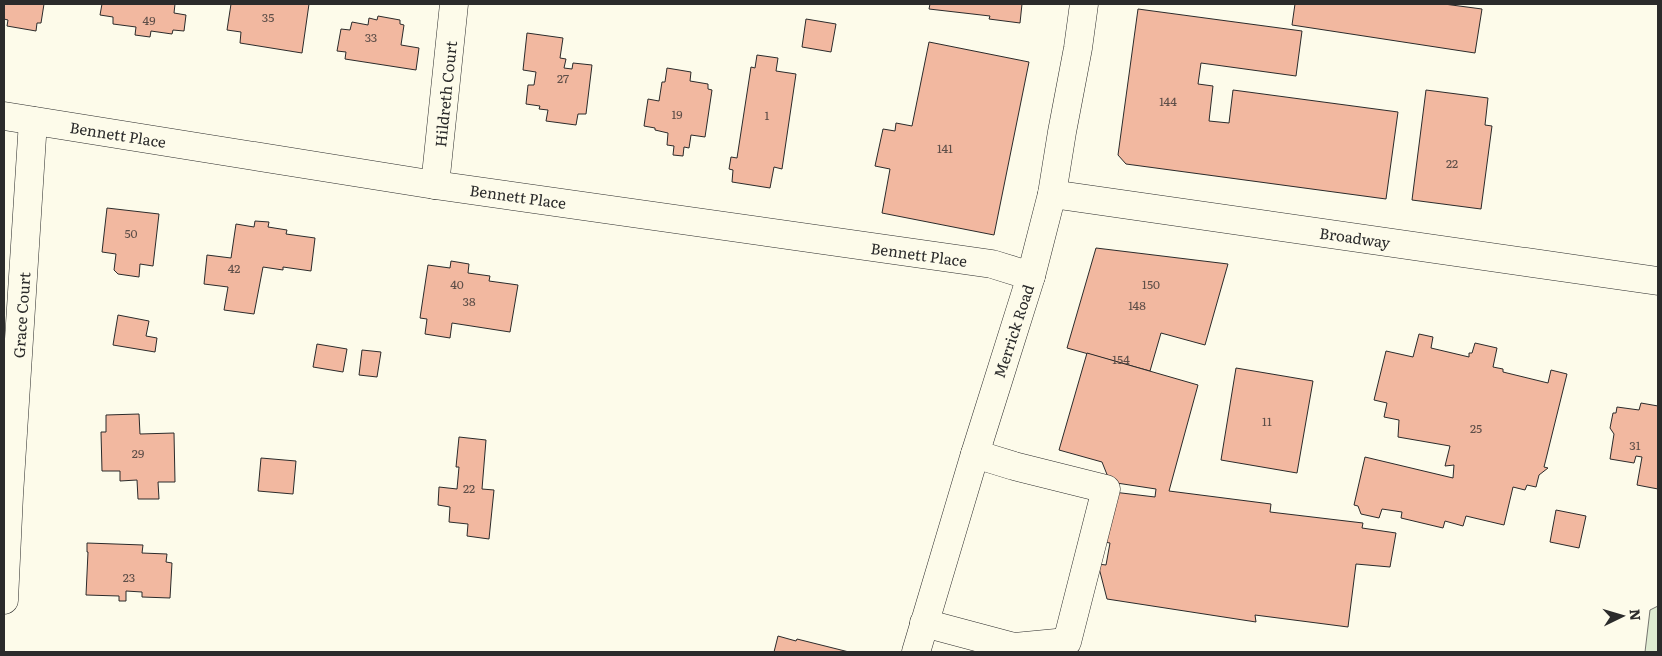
<svg xmlns="http://www.w3.org/2000/svg" width="1662" height="656" font-family="Literata,serif">
	<style>
		.green { fill: #deebd1; stroke: #74746e }
		.building { fill: #f2b8a0; stroke: #2b2b2b }
		.lines { fill: none; stroke-linecap: round; stroke-linejoin: round }
		.minor-casing { stroke: #2b2b2b; stroke-width: 29 }
		.major-casing { stroke: #2b2b2b; stroke-width: 29 }
		.minor { stroke: #fdfbea; stroke-width: 28 }
		.major { stroke: #fdfbea; stroke-width: 28 }
		.labels { text-anchor: middle; dominant-baseline: central; stroke-width: 4; stroke-linejoin: round; paint-order: stroke }
		.number-label { font-size: 12px; fill: #5d4e48 }
		.street-label { font-size: 15px; fill: #2b2b2b; stroke: #fdfbea }
	</style>
	<rect width="100%" height="100%" fill="#fdfbea"/>
	<polygon class="green" points="1658,606 1658,652 1645,652 1650,610"/>
	<g class="building">
		<polygon points="4,4 44,4 41,23 37,23 36,31 7,26 8,20 4,19"/>
		<polygon points="102,4 175,4 174,13 186,15 184,31 173,30 172,34 151,31 150,37 135,35 136,27 113,24 113,17 100,15"/>
		<polygon points="231,4 309,4 302,53 240,43 241,32 227,30"/>
		<polygon points="930,4 1022,4 1020,23 989,19 990,16 929,9"/>
		<polygon points="1295,4 1444,4 1482,9 1475,53 1292,25"/>
		<polygon points="1138,9 1302,31 1296,76 1201,63 1198,84 1213,86 1209,121 1229,123 1233,90 1398,112 1386,199 1126,164 1118,155"/>
		<polygon points="378,16 400,20 400,24 404,25 401,45 419,48 416,70 345,59 346,52 337,51 341,29 350,30 352,22 368,25 369,18 377,20"/>
		<polygon points="806,19 836,24 831,52 802,47"/>
		<polygon points="527,33 563,38 560,58 566,59 564,68 572,69 573,63 592,65 586,114 578,114 576,125 546,121 548,110 539,109 540,106 526,104 528,85 534,85 536,72 523,70"/>
		<polygon points="929,42 1029,62 994,235 882,213 890,169 875,166 883,129 895,131 896,123 912,126"/>
		<polygon points="757,55 778,58 776,71 796,74 782,169 774,167 770,188 732,182 733,170 729,169 731,157 737,158 751,67 755,68"/>
		<polygon points="667,68 691,72 690,81 708,84 708,89 712,90 705,137 691,135 689,148 684,147 683,156 673,155 674,146 667,145 668,133 655,130 655,128 644,126 648,99 659,101 662,82 665,82"/>
		<polygon points="1426,90 1488,98 1485,125 1492,126 1481,209 1412,200"/>
		<polygon points="107,208 159,214 153,266 140,264 139,277 118,274 114,270 116,254 102,252"/>
		<polygon points="255,221 269,222 268,227 287,230 286,234 315,238 311,271 283,267 283,270 263,267 254,314 224,310 228,287 204,284 207,255 231,258 236,224 254,227"/>
		<polygon points="1096,248 1228,264 1205,345 1161,333 1150,371 1067,348"/>
		<polygon points="451,261 469,264 468,273 490,276 489,281 518,285 510,332 452,323 450,338 425,334 427,319 420,318 428,265 450,268"/>
		<polygon points="118,315 149,321 146,336 157,338 155,352 113,345"/>
		<polygon points="1419,334 1433,337 1431,348 1469,357 1469,353 1472,353 1475,343 1497,348 1493,367 1503,369 1503,372 1548,383 1551,370 1567,374 1544,467 1548,468 1539,475 1536,487 1527,485 1525,490 1513,487 1504,525 1466,516 1463,526 1445,521 1443,528 1401,518 1402,512 1382,509 1379,518 1361,514 1358,506 1354,505 1365,457 1453,478 1454,465 1445,466 1450,446 1398,437 1399,420 1384,417 1387,403 1374,400 1386,351 1413,357"/>
		<polygon points="317,344 347,349 343,372 313,367"/>
		<polygon points="362,350 381,352 377,377 359,375"/>
		<polygon points="1087,353 1198,385 1169,491 1271,504 1270,512 1363,523 1362,528 1396,533 1390,567 1356,564 1348,627 1255,615 1256,622 1107,599 1098,564 1106,565 1110,543 1098,541 1105,491 1155,497 1156,489 1110,482 1102,462 1059,450"/>
		<polygon points="1236,368 1313,381 1297,473 1221,460"/>
		<polygon points="1641,403 1658,406 1658,489 1637,485 1642,457 1636,456 1634,463 1610,459 1614,434 1610,428 1613,413 1616,413 1617,407 1639,410"/>
		<polygon points="139,414 140,434 174,433 175,482 158,482 159,499 138,499 137,480 120,481 120,471 102,471 101,432 106,432 106,415"/>
		<polygon points="459,437 486,440 482,489 494,490 489,539 467,536 468,524 449,522 450,507 438,505 439,487 457,489 459,467 456,467"/>
		<polygon points="261,458 296,461 293,494 258,491"/>
		<polygon points="1556,510 1586,516 1579,548 1550,542"/>
		<polygon points="87,543 143,545 142,553 167,554 166,562 172,563 170,598 142,597 142,592 126,591 126,601 119,601 119,596 86,595 88,552 87,552"/>
		<polygon points="778,636 796,641 797,639 849,652 774,652"/>
	</g>
	<g class="lines">
		<defs>
			<g id="minor">
				<polyline points="4,116 435,185 992,264 1031,276"/>
				<polyline points="435,185 454,4"/>
				<polyline points="4,600 9,495 33,121"/>
				<polyline points="924,623 1014,647 1067,642 1106,489 1014,466 975,454"/>
			</g>
			<g id="major">
				<polyline points="1052,194 1658,281"/>
				<polyline points="916,652 975,454 1031,276 1052,194 1062,132 1078,48 1084,4"/>
			</g>
		</defs>
		<use href="#minor" class="minor-casing"/>
		<use href="#major" class="major-casing"/>
		<use href="#minor" class="minor"/>
		<use href="#major" class="major"/>
	</g>
	<g class="labels">
		<g class="number-label">
			<text x="268" y="17">35</text>
			<text x="149" y="20">49</text>
			<text x="371" y="37">33</text>
			<text x="563" y="78">27</text>
			<text x="1168" y="101">144</text>
			<text x="677" y="114">19</text>
			<text x="767" y="115">1</text>
			<text x="945" y="148">141</text>
			<text x="1452" y="163">22</text>
			<text x="131" y="233">50</text>
			<text x="234" y="268">42</text>
			<text x="457" y="284">40</text>
			<text x="1151" y="284">150</text>
			<text x="469" y="301">38</text>
			<text x="1137" y="305">148</text>
			<text x="1121" y="359">154</text>
			<text x="1267" y="421">11</text>
			<text x="1476" y="428">25</text>
			<text x="1635" y="445">31</text>
			<text x="138" y="453">29</text>
			<text x="469" y="488">22</text>
			<text x="129" y="577">23</text>
		</g>
		<g class="street-label">
			<text transform="translate(445 94) rotate(-84)">Hildreth Court</text>
			<text transform="translate(118 134) rotate(9)">Bennett Place</text>
			<text transform="translate(518 196) rotate(8)">Bennett Place</text>
			<text transform="translate(1355 237) rotate(8)">Broadway</text>
			<text transform="translate(919 254) rotate(8)">Bennett Place</text>
			<text transform="translate(21 315) rotate(-86)">Grace Court</text>
			<text transform="translate(1013 331) rotate(-72)">Merrick Road</text>
		</g>
	</g>
	<rect width="1662" height="656" fill="none" stroke="#2b2b2b" stroke-width="10"/>
	<g transform="translate(1622 616) rotate(85)" stroke="#fdfbea" stroke-width="4" paint-order="stroke">
	<path d="M0-4L9 19L0 12L-9 19Z" fill="#2b2b2b"/>
	<text y="-8" font-size="14" font-weight="bold" text-anchor="middle" fill="#2b2b2b">N</text>
	</g>
</svg>
